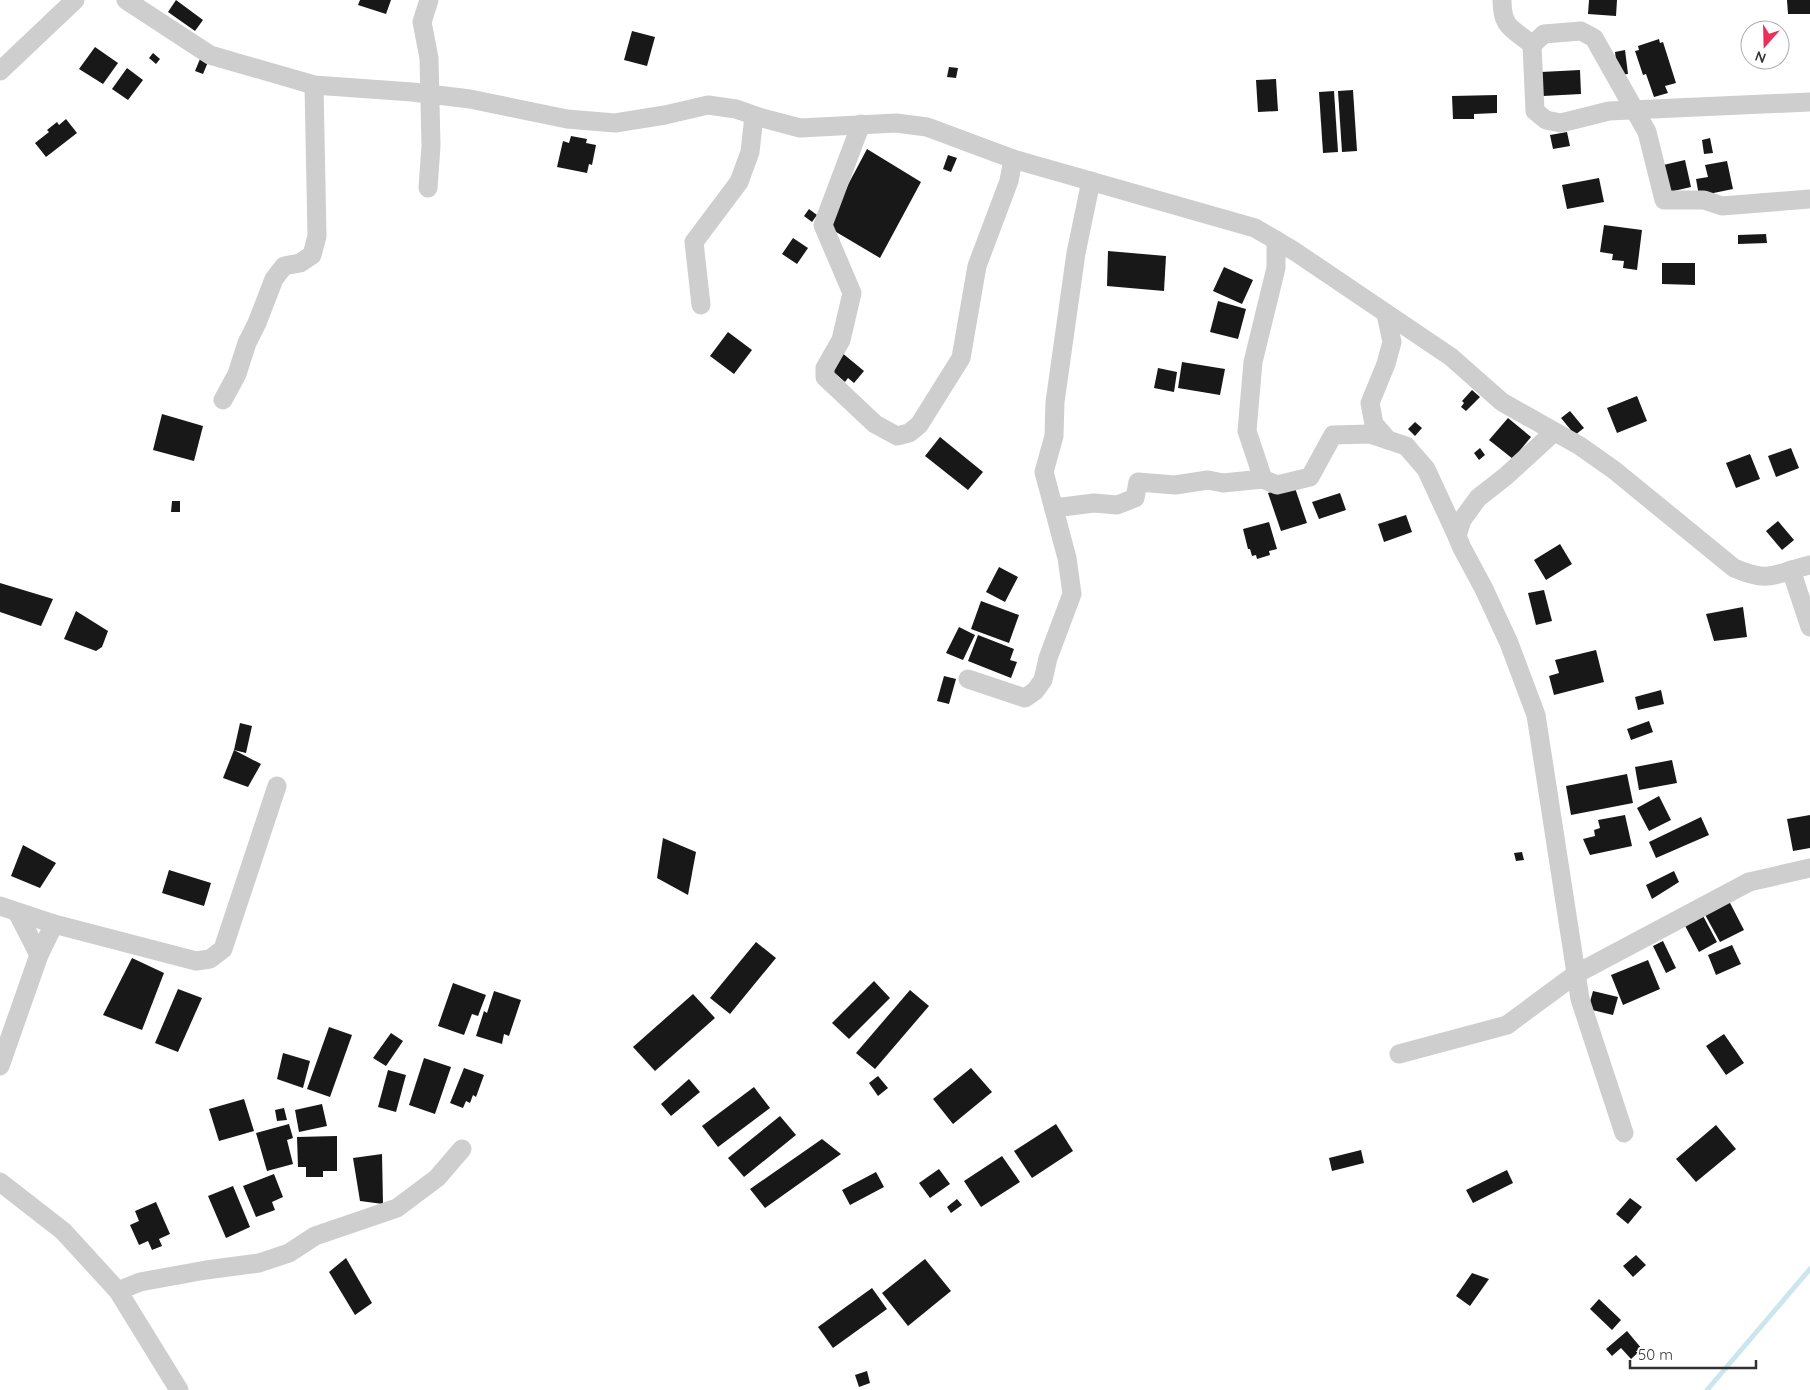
<svg xmlns="http://www.w3.org/2000/svg" width="1810" height="1390" font-family="Quicksand,sans-serif">
	<style>
		.lines { fill: none; stroke-linecap: round; stroke-linejoin: round }
		.stream { stroke: #cbe6ee; stroke-width: 5 }
		.building { fill: #181818 }
		.minor { stroke: #cecece; stroke-width: 19 }
	</style>
	<rect width="100%" height="100%" fill="#fff"/>
	<g class="lines">
		<polyline class="stream" points="1707,1390 1810,1269"/>
	</g>
	<g class="building">
		<polygon points="176,0 203,20 195,31 168,12"/>
		<polygon points="360,0 391,0 386,14 358,5"/>
		<polygon points="1589,0 1617,0 1616,16 1588,14"/>
		<polygon points="1787,0 1810,0 1810,14 1788,14"/>
		<polygon points="632,31 655,37 647,66 624,60"/>
		<polygon points="1659,39 1660,43 1663,42 1676,83 1665,86 1668,93 1654,97 1646,74 1643,75 1635,51 1639,50 1638,46"/>
		<polygon points="95,47 118,63 103,84 79,69"/>
		<polygon points="1625,50 1628,74 1618,75 1615,52"/>
		<polygon points="153,53 160,59 156,64 149,58"/>
		<polygon points="200,59 208,62 203,74 195,71"/>
		<polygon points="949,67 958,68 956,78 947,77"/>
		<polygon points="127,68 143,80 128,100 112,89"/>
		<polygon points="1580,70 1581,94 1543,96 1541,72"/>
		<polygon points="1276,79 1278,111 1258,112 1256,80"/>
		<polygon points="1353,90 1357,151 1342,152 1338,91"/>
		<polygon points="1334,91 1338,152 1323,153 1319,92"/>
		<polygon points="1497,95 1497,113 1474,114 1474,119 1453,119 1452,96"/>
		<polygon points="66,119 77,133 46,157 35,143 49,132 47,130 57,122 59,125"/>
		<polygon points="1567,132 1570,146 1553,149 1550,135"/>
		<polygon points="571,136 587,139 586,143 596,145 592,165 589,164 587,173 557,167 563,141 569,143"/>
		<polygon points="1710,138 1713,153 1704,154 1702,140"/>
		<polygon points="867,149 921,182 880,258 826,226"/>
		<polygon points="948,155 957,158 951,172 943,169"/>
		<polygon points="1685,160 1691,187 1665,193 1659,166"/>
		<polygon points="1727,161 1733,189 1699,196 1696,179 1708,177 1705,165"/>
		<polygon points="1599,178 1604,202 1567,209 1562,185"/>
		<polygon points="809,209 817,215 812,222 804,216"/>
		<polygon points="1604,225 1642,230 1637,270 1623,268 1624,261 1612,260 1613,254 1600,252"/>
		<polygon points="1766,234 1767,243 1738,244 1738,235"/>
		<polygon points="793,238 808,248 797,264 782,254"/>
		<polygon points="1108,251 1166,256 1164,291 1107,286"/>
		<polygon points="1662,263 1695,263 1695,285 1662,284"/>
		<polygon points="1224,267 1253,280 1242,304 1213,291"/>
		<polygon points="1218,301 1246,309 1238,339 1210,332"/>
		<polygon points="728,332 752,350 734,374 710,356"/>
		<polygon points="841,352 864,371 854,383 848,378 845,382 828,367"/>
		<polygon points="1182,362 1225,369 1220,395 1178,388"/>
		<polygon points="1158,368 1177,372 1174,392 1154,388"/>
		<polygon points="1472,390 1480,397 1466,411 1461,407 1464,403 1462,401"/>
		<polygon points="1637,396 1647,421 1617,433 1607,408"/>
		<polygon points="1570,411 1584,428 1575,435 1561,418"/>
		<polygon points="162,414 203,426 194,461 153,450"/>
		<polygon points="1508,418 1531,437 1513,459 1489,440"/>
		<polygon points="1415,422 1422,428 1415,436 1408,429"/>
		<polygon points="940,437 983,472 968,490 925,456"/>
		<polygon points="1480,448 1485,455 1479,460 1474,453"/>
		<polygon points="1791,448 1799,468 1776,477 1768,456"/>
		<polygon points="1750,454 1760,479 1736,488 1726,463"/>
		<polygon points="1294,485 1307,523 1281,531 1268,493"/>
		<polygon points="1340,493 1346,510 1319,519 1312,502"/>
		<polygon points="172,501 180,501 180,512 171,512"/>
		<polygon points="1406,515 1412,532 1384,542 1378,524"/>
		<polygon points="1778,521 1794,540 1782,550 1766,531"/>
		<polygon points="1269,522 1277,549 1269,551 1270,555 1257,559 1256,555 1252,556 1250,549 1248,549 1243,529"/>
		<polygon points="1560,544 1572,564 1546,580 1534,560"/>
		<polygon points="999,567 1018,577 1005,602 986,592"/>
		<polygon points="0,583 53,599 41,626 0,612"/>
		<polygon points="1544,590 1552,621 1536,625 1528,593"/>
		<polygon points="981,601 1019,615 1009,643 971,629"/>
		<polygon points="1743,607 1747,637 1714,641 1706,614"/>
		<polygon points="76,611 108,631 102,647 96,651 64,639"/>
		<polygon points="959,627 975,635 963,660 946,653"/>
		<polygon points="978,635 1014,649 1010,660 1017,662 1011,678 968,661"/>
		<polygon points="1596,650 1604,682 1554,695 1549,676 1559,673 1555,660"/>
		<polygon points="944,676 956,679 949,704 937,701"/>
		<polygon points="1661,690 1664,704 1638,710 1635,697"/>
		<polygon points="1649,721 1653,732 1631,740 1627,729"/>
		<polygon points="240,723 252,726 246,753 234,750"/>
		<polygon points="234,750 261,764 248,787 223,778"/>
		<polygon points="1672,760 1677,783 1639,790 1635,767"/>
		<polygon points="1627,774 1633,803 1571,815 1566,786"/>
		<polygon points="1659,796 1671,820 1649,831 1637,808"/>
		<polygon points="1625,815 1632,846 1590,855 1583,839 1595,836 1594,830 1600,828 1598,820"/>
		<polygon points="1810,815 1810,848 1793,851 1787,819"/>
		<polygon points="1701,817 1709,835 1656,858 1649,842"/>
		<polygon points="663,838 696,852 688,895 657,878"/>
		<polygon points="23,845 56,863 40,888 11,876"/>
		<polygon points="1522,852 1524,860 1516,861 1514,853"/>
		<polygon points="169,870 211,883 204,906 162,893"/>
		<polygon points="1674,871 1679,882 1652,899 1646,885"/>
		<polygon points="1728,899 1744,930 1720,942 1703,911"/>
		<polygon points="1701,912 1717,942 1699,952 1683,922"/>
		<polygon points="1663,941 1676,968 1666,973 1653,946"/>
		<polygon points="756,942 776,958 730,1014 710,998"/>
		<polygon points="1732,945 1741,964 1716,975 1708,955"/>
		<polygon points="132,958 164,973 142,1030 103,1015"/>
		<polygon points="1648,960 1660,989 1623,1005 1611,975"/>
		<polygon points="874,981 890,998 849,1039 832,1023"/>
		<polygon points="453,983 486,995 478,1016 472,1014 464,1035 438,1026"/>
		<polygon points="178,989 202,998 178,1052 155,1043"/>
		<polygon points="910,990 929,1006 875,1069 856,1053"/>
		<polygon points="494,991 521,1000 509,1036 504,1034 502,1044 476,1036 484,1011 487,1013"/>
		<polygon points="1593,991 1618,997 1613,1015 1588,1009"/>
		<polygon points="693,994 715,1018 655,1071 633,1047"/>
		<polygon points="329,1027 352,1035 330,1097 307,1089"/>
		<polygon points="391,1033 403,1041 386,1066 373,1058"/>
		<polygon points="1724,1034 1744,1063 1726,1075 1706,1046"/>
		<polygon points="283,1053 310,1061 303,1088 277,1079"/>
		<polygon points="424,1058 451,1067 435,1114 409,1105"/>
		<polygon points="464,1068 484,1075 476,1097 473,1095 470,1103 466,1101 463,1108 450,1103"/>
		<polygon points="971,1068 992,1092 953,1124 933,1099"/>
		<polygon points="388,1070 406,1075 396,1112 378,1107"/>
		<polygon points="878,1076 888,1088 878,1096 869,1083"/>
		<polygon points="689,1079 700,1092 671,1116 661,1104"/>
		<polygon points="754,1087 770,1108 718,1147 702,1126"/>
		<polygon points="244,1099 254,1131 219,1141 209,1109"/>
		<polygon points="322,1104 327,1126 299,1132 295,1110"/>
		<polygon points="284,1108 287,1120 277,1121 275,1110"/>
		<polygon points="780,1116 796,1135 744,1177 728,1158"/>
		<polygon points="289,1124 293,1138 287,1140 293,1164 267,1171 256,1133"/>
		<polygon points="1056,1124 1073,1151 1032,1178 1014,1151"/>
		<polygon points="1716,1125 1736,1149 1696,1182 1676,1159"/>
		<polygon points="337,1136 337,1171 323,1171 323,1177 306,1177 306,1167 298,1167 297,1137"/>
		<polygon points="822,1139 841,1154 765,1208 750,1189"/>
		<polygon points="1361,1150 1364,1163 1332,1171 1329,1158"/>
		<polygon points="382,1154 383,1204 360,1201 353,1158"/>
		<polygon points="1002,1156 1020,1182 981,1207 964,1181"/>
		<polygon points="939,1169 950,1184 930,1198 919,1183"/>
		<polygon points="1507,1170 1513,1183 1473,1203 1466,1190"/>
		<polygon points="876,1172 884,1187 850,1205 842,1190"/>
		<polygon points="274,1174 283,1197 272,1202 275,1210 256,1217 243,1186"/>
		<polygon points="233,1186 250,1227 226,1238 208,1196"/>
		<polygon points="1630,1198 1642,1207 1628,1224 1616,1214"/>
		<polygon points="957,1199 962,1205 951,1213 947,1207"/>
		<polygon points="156,1202 170,1234 159,1239 162,1246 152,1250 148,1241 139,1245 130,1225 139,1221 135,1211"/>
		<polygon points="1636,1255 1646,1265 1633,1277 1623,1266"/>
		<polygon points="346,1258 372,1303 355,1315 329,1272"/>
		<polygon points="925,1259 951,1291 908,1326 882,1293"/>
		<polygon points="1472,1273 1489,1279 1470,1306 1456,1296"/>
		<polygon points="872,1288 887,1309 833,1348 818,1327"/>
		<polygon points="1599,1299 1621,1320 1612,1330 1590,1309"/>
		<polygon points="1627,1331 1642,1349 1631,1359 1621,1348 1612,1356 1606,1349"/>
		<polygon points="867,1371 870,1383 859,1387 855,1375"/>
	</g>
	<g class="lines">
		<g class="minor">
			<path d="M126 0 210 55 314 85 412 92 470 99 567 119 615 123 665 115 708 105 736 109 762 118 800 128 896 123 927 127 1013 159 1255 228 1294 251 1451 357 1502 402 1580 446 1614 470 1734 568C1771 584 1775 573 1810 565"/>
			<path d="M1502 0C1502 29 1513 28 1532 45L1535 111 1546 120 1561 123 1609 111 1810 102"/>
			<polyline points="1532,45 1544,34 1581,31 1594,38 1647,132 1664,200 1704,200 1722,206 1810,199"/>
			<polyline points="0,71 75,0"/>
			<polyline points="861,124 823,225 852,293 841,340 825,368 825,377 875,424 897,436 909,433 919,425 961,358 977,266 1009,181 1013,159"/>
			<polyline points="428,188 431,146 429,58 422,22 429,0"/>
			<polyline points="1276,240 1276,268 1253,362 1247,431 1263,479 1277,485 1310,477 1333,435 1370,434 1388,440"/>
			<polyline points="701,305 694,242 739,182 750,152 754,116"/>
			<polyline points="1386,314 1392,342 1386,364 1370,403 1374,424 1388,440 1406,446 1426,469 1457,536"/>
			<polyline points="223,400 237,374 247,343 257,323 274,279 284,266 300,263 312,255 317,236 314,85"/>
			<polyline points="1553,433 1506,476 1478,498 1462,520 1457,536 1462,548 1484,589 1509,643 1536,715 1580,999 1624,1133"/>
			<polyline points="1054,508 1094,503 1117,505 1135,498 1138,482 1175,485 1208,480 1223,483 1263,479"/>
			<polyline points="1791,570 1810,627"/>
			<polyline points="968,679 1025,698 1035,691 1043,680 1048,658 1072,594 1067,558 1044,472 1054,436 1055,402 1076,253 1091,181"/>
			<polyline points="0,906 54,924 39,955 0,1066"/>
			<polyline points="17,912 39,955"/>
			<polyline points="54,924 196,961 210,959 223,949 277,786"/>
			<polyline points="1399,1054 1507,1025 1576,974 1749,882 1810,868"/>
			<polyline points="0,1182 63,1231 118,1291 179,1390"/>
			<polyline points="118,1291 140,1282 206,1270 259,1263 289,1253 315,1236 397,1208 437,1178 462,1149"/>
		</g>
	</g>
	<g transform="translate(1765 45) rotate(200)"><circle r="24" fill="#ffffff" stroke="#adadad"/>
	<path d="M0-4L9 19L0 12L-9 19Z" fill="#eb2f5b"/>
	<text y="-8" font-size="14" font-weight="bold" text-anchor="middle" fill="#313131">N</text>
	</g>
	<path d="M1630 1360v8h126v-8" fill="none" stroke="#313131" stroke-width="2.5"/>
	<text x="1638" y="1360" font-size="15" fill="#313131" stroke="#ffffff" stroke-width="4" paint-order="stroke">50 m</text>
</svg>
